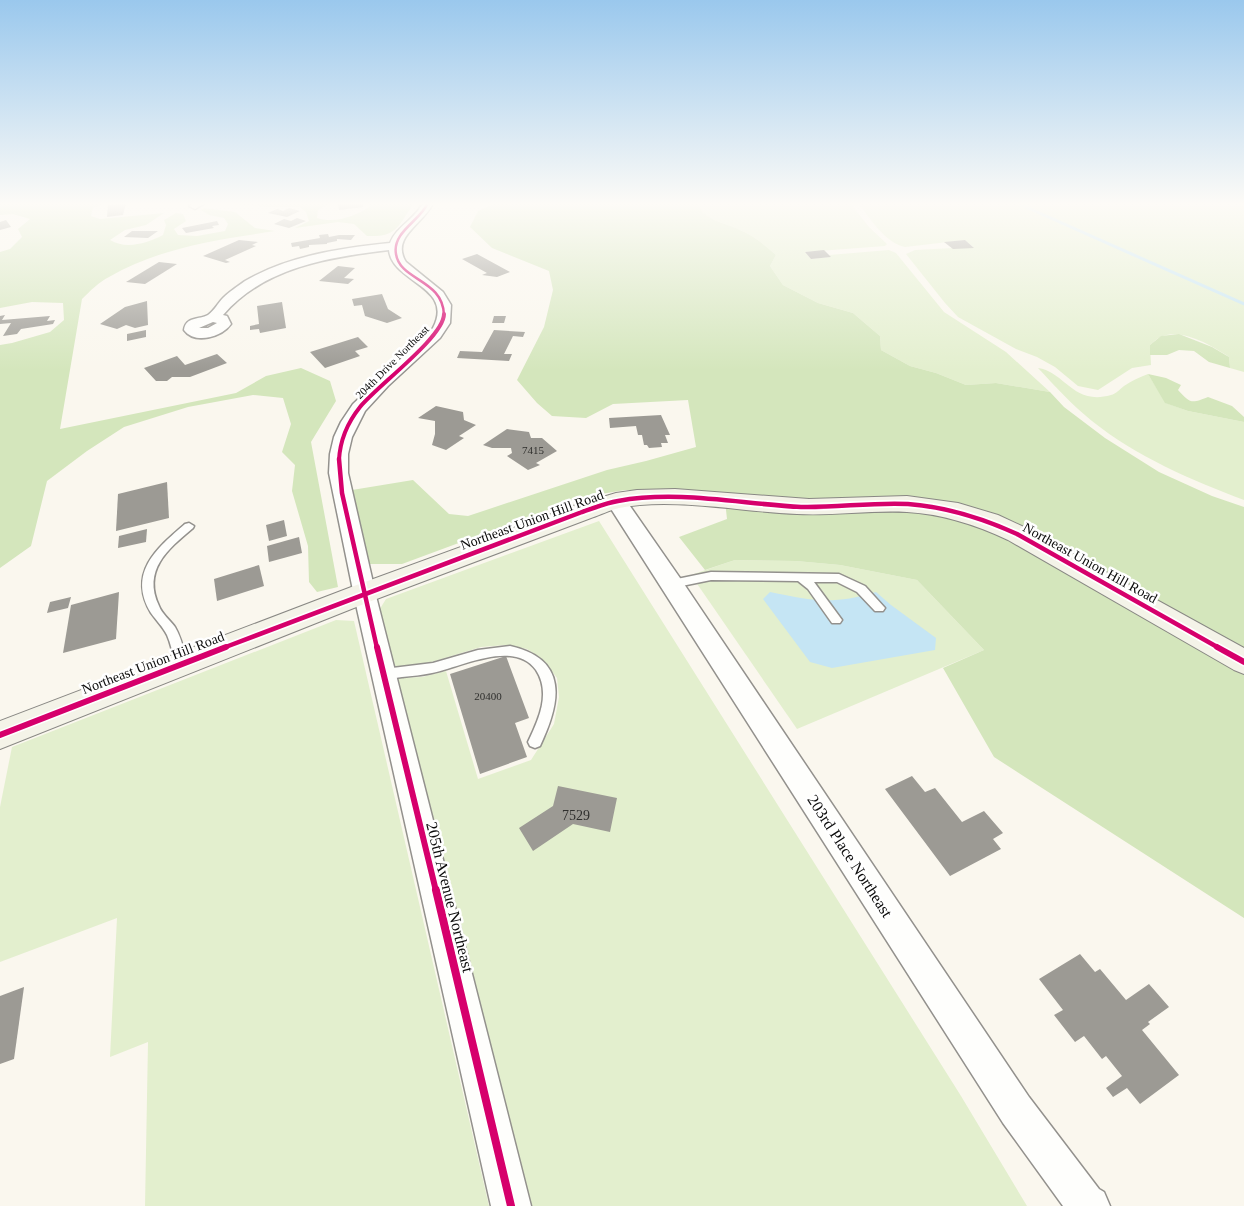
<svg xmlns="http://www.w3.org/2000/svg" width="1244" height="1206" font-family="Georgia,serif">
	<style>
		.green { fill: #e3efce }
		.forest { fill: #d4e6bc }
		.water { fill: #c5e5f4 }
		.lines { fill: none; stroke-linecap: round; stroke-linejoin: round }
		.stream { stroke: #c5e5f4; stroke-width: 3 }
		.building { fill: #9c9a94 }
		.lane-casing { stroke: #93918d; stroke-width: 3 }
		.street-casing { stroke: #93918d; stroke-width: 3 }
		.secondary-casing { stroke: #898884; stroke-width: 2 }
		.lane { fill: #fefefc; fill-rule: evenodd }
		.street { fill: #fefefc; fill-rule: evenodd }
		.secondary { fill: #f4f3e8; fill-rule: evenodd }
		.cycleway-far4-casing { stroke: #fff; stroke-width: 4.5 }
		.cycleway-far3-casing { stroke: #fff; stroke-width: 6 }
		.cycleway-far2-casing { stroke: #fff; stroke-width: 8 }
		.cycleway-far1-casing { stroke: #fff; stroke-width: 9 }
		.cycleway-casing { stroke: #fff; stroke-width: 11 }
		.cycleway-far4 { stroke: #d6006c; stroke-width: 2.5 }
		.cycleway-far3 { stroke: #d6006c; stroke-width: 4 }
		.cycleway-far2 { stroke: #d6006c; stroke-width: 4.5 }
		.cycleway-far1 { stroke: #d6006c; stroke-width: 6 }
		.cycleway { stroke: #d6006c; stroke-width: 8 }
		.labels { text-anchor: middle; dominant-baseline: central; stroke-width: 5; stroke-linejoin: round; paint-order: stroke }
		.far-street-label { font-size: 11px; fill: #0b0b0b; stroke: #fff }
		.number-label { font-size: 11px; fill: #2f2f2d }
		.street-label { font-size: 14px; fill: #0b0b0b; stroke: #fff }
		.near-number-label { font-size: 14px; fill: #2f2f2d }
		.near-street-label { font-size: 16px; fill: #0b0b0b; stroke: #fff }
	</style>
	<rect width="100%" height="100%" fill="#faf7ee"/>
	<g class="green">
		<path d="M698 203H850L869 227 887 244 885 246 805 252 811 259 831 257 829 255 889 250 896 253 944 312 1006 352 1050 392 996 383 966 385 936 373 910 366 881 350 880 336 853 313 818 303 783 285 770 266 776 255C765 245 754 236 740 230 724 222 704 221 698 203Z"/>
		<path d="M858 203H1244V372L1230 368 1229 357C1212 346 1184 329 1163 336 1158 337 1154 342 1150 345L1151 365 1132 368 1098 390 1078 386 1055 367 1037 357 1016 349 958 317 945 303 906 254 915 250 973 247 965 240 905 247C885 243 870 218 858 203Z"/>
		<path d="M1038 368C1064 371 1073 406 1111 395 1116 394 1120 389 1124 386 1131 381 1140 377 1148 374L1166 403 1188 411 1244 422V500C1191 480 1137 457 1092 421 1072 405 1055 386 1038 368Z"/>
		<polygon points="599,521 961,1096 1027,1206 525,1206 394,678 422,677 446,671 478,779 531,760 554,724 559,697 557,678 542,659 527,649 506,645 481,647 425,664 392,668 378,612 386,599"/>
		<polygon points="735,560 796,561 840,565 917,580 984,650 797,729 691,575"/>
		<polygon points="336,620 354,621 489,1206 145,1206 148,1042 110,1057 117,918 0,962 0,807 12,747"/>
	</g>
	<g class="forest">
		<path d="M0 203H105L93 208 91 216 100 219 164 213 146 225 125 230 110 240C127 250 147 243 163 235L166 225 164 220 176 213 183 214 186 221 174 229 178 235 197 236 225 231 228 224 224 218 209 215 201 210 204 208 235 212 255 228 275 231C217 240 161 247 109 277 99 282 90 291 82 299L60 429 236 393 266 376 301 368 330 381 336 401 311 442 338 587 317 592 309 582 308 546 292 491 295 465 282 452 291 424 283 398 253 395 188 407 124 427 87 451 47 481 31 546 0 568V345L12 343 50 332 64 320 63 303 32 302 0 308V252L10 249 22 237 18 229 30 219 13 214 0 215Z"/>
		<path d="M225 203H330L318 210 317 218C336 224 355 216 371 206L368 203H411L412 206C397 229 395 237 367 236L354 224 338 222 295 228 309 221 306 212 300 207H270Z"/>
		<path d="M496 203H698C704 221 724 222 740 230 754 236 765 245 776 255L770 266 783 285 818 303 853 313 880 336 881 350 910 366 936 373 966 385 996 383 1050 392 1064 407 1105 438 1159 472 1212 496 1244 507V918L994 757 943 668 984 650 917 580 840 565 796 561 735 560 705 570 679 537 727 519 724 492 625 490 583 497 402 564H368L352 490 413 480 449 514 468 516 607 470 646 461 696 447 688 400 613 404 586 418 552 416 537 403 517 380 544 327 553 290 549 271 492 248 470 227 478 211Z"/>
		<polygon points="1179,334 1212,347 1229,357 1230,368 1209,362 1194,351 1179,350 1167,355 1150,355 1150,345 1161,336"/>
		<path d="M1148 374 1166 378 1181 385 1178 390C1190 403 1191 404 1208 397L1232 406 1244 417V422L1188 411 1165 403Z"/>
	</g>
	<path class="water" d="M770 592C813 601 833 605 876 592L891 605 936 638 935 650 832 668 810 662 763 599Z"/>
	<g class="lines">
		<polyline class="stream" points="1017,203 1244,304"/>
	</g>
	<g class="building">
		<polygon points="126,203 123,215 107,217 108,205"/>
		<polygon points="338,203 363,203 363,207 339,210"/>
		<polygon points="289,208 300,211 287,217 268,213 277,209 283,211"/>
		<polygon points="297,218 306,221 289,228 274,224 284,219 291,221"/>
		<polygon points="6,220 11,227 0,230 0,222"/>
		<polygon points="217,221 219,225 212,226 214,228 186,233 182,228"/>
		<polygon points="132,231 158,231 148,238 124,237"/>
		<polygon points="328,234 329,237 339,235 355,235 351,240 337,239 337,241 327,243 327,244 309,245 309,247 300,249 299,246 292,247 291,243 320,238 319,235"/>
		<polygon points="239,240 258,242 252,245 256,246 225,260 230,262 226,263 203,256"/>
		<polygon points="965,240 974,248 953,249 944,242"/>
		<polygon points="824,250 831,257 811,259 805,252"/>
		<polygon points="477,254 510,272 497,277 482,275 487,273 462,259"/>
		<polygon points="159,262 177,264 145,284 126,282"/>
		<polygon points="338,266 355,268 344,278 354,279 348,284 319,281"/>
		<polygon points="382,294 388,309 402,318 387,323 365,316 362,305 354,306 352,299"/>
		<polygon points="147,301 148,325 135,328 126,325 117,329 100,324 125,307"/>
		<polygon points="282,302 286,328 260,333 259,329 250,330 250,326 259,324 257,306"/>
		<polygon points="5,315 2,320 50,316 47,321 55,320 53,324 21,329 17,334 3,336 11,323 0,324 0,316"/>
		<polygon points="494,316 506,316 504,323 492,323"/>
		<polygon points="146,330 146,337 127,341 127,334"/>
		<polygon points="494,330 525,332 523,337 513,336 504,354 512,354 509,361 457,358 460,351 482,352"/>
		<polygon points="358,337 368,347 355,351 360,356 325,368 310,352"/>
		<polygon points="217,354 227,363 190,377 172,377 167,381 156,381 144,368 177,356 185,365"/>
		<polygon points="436,406 463,412 464,420 476,425 459,436 464,438 446,450 432,445 435,434 435,421 418,418"/>
		<polygon points="661,415 670,435 665,435 668,443 661,443 662,447 649,448 647,445 644,445 642,435 638,435 636,426 610,428 609,418"/>
		<polygon points="507,429 529,432 531,438 542,438 557,451 536,463 540,465 528,470 507,456 512,453 511,448 492,448 483,445"/>
		<polygon points="167,482 169,518 116,531 118,494"/>
		<polygon points="284,520 287,536 269,541 266,525"/>
		<polygon points="147,529 146,542 118,548 119,536"/>
		<polygon points="299,537 302,553 269,562 267,546"/>
		<polygon points="259,565 264,586 217,601 214,579"/>
		<polygon points="119,592 116,639 63,653 71,605"/>
		<polygon points="71,597 68,608 47,613 50,602"/>
		<polygon points="506,656 529,718 515,723 527,757 480,774 450,674"/>
		<polygon points="912,776 925,792 935,788 962,822 984,811 1003,833 993,839 1001,849 950,876 885,789"/>
		<polygon points="558,786 617,798 610,832 573,824 533,851 519,828 553,806"/>
		<polygon points="1080,954 1095,972 1100,969 1126,1000 1149,984 1169,1007 1148,1022 1150,1024 1142,1030 1179,1075 1140,1104 1127,1088 1113,1097 1106,1088 1122,1076 1106,1056 1102,1059 1084,1036 1075,1042 1054,1015 1063,1010 1039,979"/>
		<polygon points="24,987 14,1059 0,1064 0,996"/>
	</g>
	<g class="lines">
		<defs>
			<g id="lane">
				<path d="M189 523 194 526 193 528C168 549 142 570 159 606 162 614 170 620 175 627 182 639 184 651 187 664L185 667 181 669 177 667 175 664C173 654 171 644 167 635 163 627 156 620 151 613 127 573 157 548 185 524Z"/>
				<polygon points="711,572 839,574 865,586 885,608 883,611 875,611 857,592 837,582 814,582 842,620 840,623 832,623 808,589 798,581 711,580 672,588 667,584 672,580"/>
				<path d="M510 646C569 659 561 702 540 746L535 748 530 746 528 742C539 719 551 693 536 670 514 639 461 667 432 673 423 675 412 676 402 677 395 678 387 680 380 678L378 674 380 670 384 669 433 663 478 650Z"/>
			</g>
			<g id="street">
				<polygon points="193,203 205,203 195,209 189,206"/>
				<path d="M423 203H433C424 224 390 237 406 262L443 292 451 305 450 323 440 338 388 386 365 411 352 437 348 454V473L377 600 531 1206H491L355 600 329 473 330 454 334 437 341 422 353 404 433 328C455 286 392 283 389 250 330 257 264 267 223 315L227 316 231 324C222 337 195 345 184 330 186 316 199 320 208 315 214 311 218 303 223 298 229 292 238 286 245 281 288 256 340 248 390 243 397 226 415 219 423 203ZM213 322 217 323 208 328H199Z"/>
				<polygon points="616,495 623,496 680,578 1029,1097 1099,1189 1104,1192 1110,1206 1063,1206 1003,1123 606,501 609,496"/>
			</g>
			<path id="secondary" d="M675 489 809 499 907 496 958 503 998 515 1026 528 1244 648V674L1234 670 1008 540C976 525 943 514 907 512 870 510 833 516 797 514 743 512 671 497 619 508 610 510 600 515 591 518L374 600 0 749V721L354 586 573 506 616 493 637 490Z"/>
		</defs>
		<use href="#lane" class="lane-casing"/>
		<use href="#street" class="street-casing"/>
		<use href="#secondary" class="secondary-casing"/>
		<use href="#lane" class="lane"/>
		<use href="#street" class="street"/>
		<use href="#secondary" class="secondary"/>
		<defs>
			<path id="cycleway-far4" d="M428 203C420 221 392 232 396 254 400 281 443 279 444 315"/>
			<path id="cycleway-far3" d="M339 460C340 441 348 422 360 407 377 386 444 337 444 314"/>
			<g id="cycleway-far2">
				<polyline points="339,459 342,493 377,648"/>
				<path d="M223 648 582 512C594 508 606 503 618 501 678 490 741 504 801 507 836 508 872 502 908 504 947 507 982 518 1017 534L1219 648"/>
			</g>
			<g id="cycleway-far1">
				<polyline points="377,647 436,891"/>
				<polyline points="1217,647 1244,662"/>
				<polyline points="0,735 226,647"/>
			</g>
			<polyline id="cycleway" points="436,890 511,1206"/>
		</defs>
		<use href="#cycleway-far4" class="cycleway-far4-casing"/>
		<use href="#cycleway-far3" class="cycleway-far3-casing"/>
		<use href="#cycleway-far2" class="cycleway-far2-casing"/>
		<use href="#cycleway-far1" class="cycleway-far1-casing"/>
		<use href="#cycleway" class="cycleway-casing"/>
		<use href="#cycleway-far4" class="cycleway-far4"/>
		<use href="#cycleway-far3" class="cycleway-far3"/>
		<use href="#cycleway-far2" class="cycleway-far2"/>
		<use href="#cycleway-far1" class="cycleway-far1"/>
		<use href="#cycleway" class="cycleway"/>
	</g>
	<linearGradient id="sky" x2="0" y2="1"><stop stop-color="#9ac8ed"/><stop offset="0.55" stop-color="#fdfbf7"/><stop offset="1" stop-color="#fdfbf7" stop-opacity="0"/></linearGradient>
	<rect width="1244" height="371" fill="url(#sky)"/>
	<g class="labels">
		<g class="far-street-label">
			<text transform="translate(392 362) rotate(-45)">204th Drive Northeast</text>
		</g>
		<g class="number-label">
			<text x="533" y="450">7415</text>
			<text x="488" y="696">20400</text>
		</g>
		<g class="street-label">
			<text transform="translate(532 520) rotate(-20)">Northeast Union Hill Road</text>
			<text transform="translate(1090 563) rotate(29)">Northeast Union Hill Road</text>
			<text transform="translate(153 663) rotate(-21)">Northeast Union Hill Road</text>
		</g>
		<g class="near-number-label">
			<text x="576" y="815">7529</text>
		</g>
		<g class="near-street-label">
			<text transform="translate(850 856) rotate(57)">203rd Place Northeast</text>
			<text transform="translate(450 897) rotate(76)">205th Avenue Northeast</text>
		</g>
	</g>
</svg>
